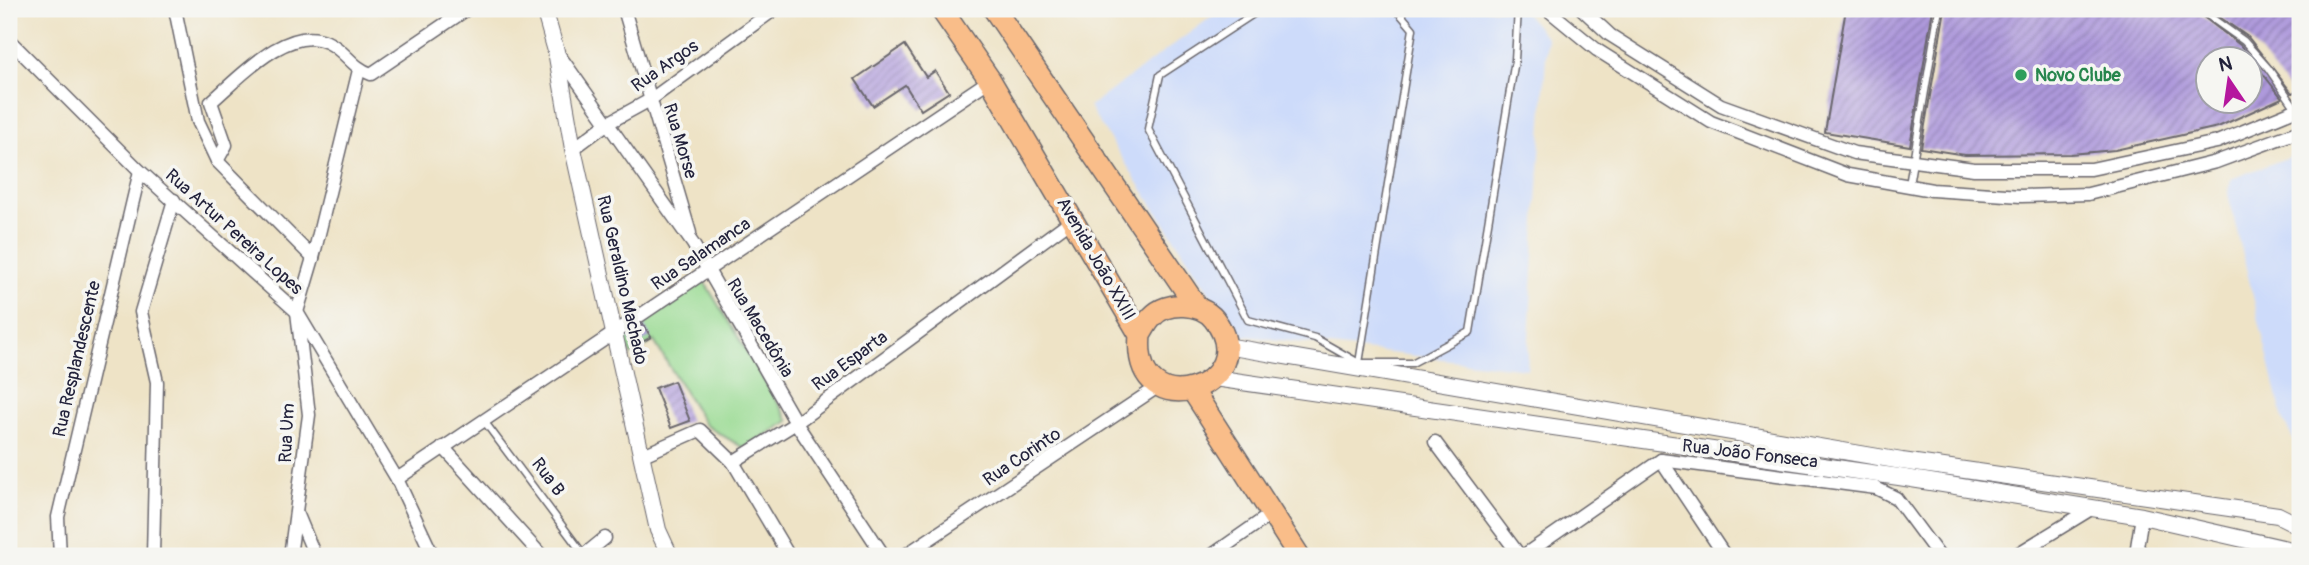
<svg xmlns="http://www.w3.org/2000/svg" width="2309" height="565" font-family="Pangolin,sans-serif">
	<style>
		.built { fill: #cddbfa }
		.park { fill: #98da91; stroke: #5d7e66; stroke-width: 2 }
		.building { fill: url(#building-hatch); fill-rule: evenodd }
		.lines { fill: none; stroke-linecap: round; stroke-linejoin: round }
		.service-casing { stroke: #69666c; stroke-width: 9 }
		.minor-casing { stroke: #69666c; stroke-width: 15 }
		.tertiary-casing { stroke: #69666c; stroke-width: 18 }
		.primary-casing { stroke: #69666c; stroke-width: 24 }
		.service { stroke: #fff; stroke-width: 6 }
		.minor { stroke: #fff; stroke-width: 12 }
		.tertiary { stroke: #fff; stroke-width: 16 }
		.primary { stroke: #f9bd89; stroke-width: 21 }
		.leisure-dot { fill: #2e9e5b; stroke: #f6f6f2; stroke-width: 2.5 }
		.labels { text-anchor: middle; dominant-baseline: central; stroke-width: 7; stroke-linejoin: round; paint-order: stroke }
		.street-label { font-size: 18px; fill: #22223b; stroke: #f6f6f2 }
		.leisure-label { font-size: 18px; font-weight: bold; fill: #27864d; stroke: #f6f6f2; text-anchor: start }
	</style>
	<defs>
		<pattern id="building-hatch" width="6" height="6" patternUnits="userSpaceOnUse" patternTransform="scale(1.75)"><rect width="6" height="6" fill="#ae99dc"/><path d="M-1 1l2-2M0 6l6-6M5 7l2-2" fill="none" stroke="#8d7cb4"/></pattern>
	</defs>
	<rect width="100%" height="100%" fill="#f6f6f2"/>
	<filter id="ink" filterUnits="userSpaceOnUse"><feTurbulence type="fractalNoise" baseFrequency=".0143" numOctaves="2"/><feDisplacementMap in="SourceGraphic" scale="14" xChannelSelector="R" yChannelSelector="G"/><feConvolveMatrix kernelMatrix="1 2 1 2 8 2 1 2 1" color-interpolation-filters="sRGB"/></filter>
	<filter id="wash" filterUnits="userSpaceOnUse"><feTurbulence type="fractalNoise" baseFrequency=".00686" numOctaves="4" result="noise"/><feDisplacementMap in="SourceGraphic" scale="28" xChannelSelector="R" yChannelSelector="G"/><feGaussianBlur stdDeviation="1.57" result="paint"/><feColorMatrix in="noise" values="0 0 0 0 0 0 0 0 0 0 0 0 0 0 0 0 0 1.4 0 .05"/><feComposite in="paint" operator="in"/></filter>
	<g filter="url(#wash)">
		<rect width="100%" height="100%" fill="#eee3c6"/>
		<g class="built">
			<polygon points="1222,9 1522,9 1547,38 1527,369 1237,335 1089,107"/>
			<polygon points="2300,153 2300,453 2283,419 2228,194 2231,179"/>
		</g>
		<polygon class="park" points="702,278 789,421 744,448 705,425 654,341 631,355 621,335"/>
		<g id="blocks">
			<g class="building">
				<polygon points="1846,9 1933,9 1910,146 1825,132"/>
				<path d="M1945 9H2193L2240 45 2282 98 2218 127 2115 150 2070 154 1965 155 1921 148ZM2208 60H2250V102H2208Z"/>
				<polygon points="2208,9 2300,9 2300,90 2292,93 2248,37"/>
				<polygon points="905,45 926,77 935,71 949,92 921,110 905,85 873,106 855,79"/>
				<polygon points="643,324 651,337 634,347 627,335"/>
				<polygon points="674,381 690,421 671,428 655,388"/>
			</g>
		</g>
	</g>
	<g filter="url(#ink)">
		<use href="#blocks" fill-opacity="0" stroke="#69666c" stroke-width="2"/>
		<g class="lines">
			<defs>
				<g id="service">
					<polyline points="1261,9 1160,75 1148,129 1248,320 1315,338 1359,363 1412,363 1470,332 1515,60 1518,9"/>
					<polyline points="2199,9 2244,41 2268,68 2297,110"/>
					<polyline points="1909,185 1939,9"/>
					<polyline points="1359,363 1413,29 1396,9"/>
					<polyline points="484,421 584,555"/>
				</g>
				<g id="minor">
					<polyline points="175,9 198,121 217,161 313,258 297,312 309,415 290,556"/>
					<polyline points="624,9 690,233"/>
					<polyline points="1547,9 1597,50 1711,122 1848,175 1932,190 2021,196 2088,194 2216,162 2300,131"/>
					<polyline points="1582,9 1610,35 1721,105 1854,153 1974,169 2091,169 2217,142 2300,108"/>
					<polyline points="9,40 140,171 297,312 397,479 433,556"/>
					<polyline points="557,52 693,244 796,423 884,556"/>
					<polyline points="573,149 608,123 650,100 775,9"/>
					<path d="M217 161 226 145 211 102C238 79 288 23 327 42 345 50 352 68 371 74L467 9"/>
					<polyline points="313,258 359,70"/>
					<polyline points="1435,442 1520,556"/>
					<polyline points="443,447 542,556"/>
					<polyline points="641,456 700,430 733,462 796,423 1073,219"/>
					<polyline points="1661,460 1725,556"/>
					<polyline points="733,462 789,556"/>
					<polyline points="397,479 990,80"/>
					<polyline points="298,515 315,556"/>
					<polyline points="2142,516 2137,547 2144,556"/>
					<polyline points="60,556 58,517 140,171"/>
					<polyline points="153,556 157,382 141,312 174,200"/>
					<polyline points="583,556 605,538"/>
					<polyline points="904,556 1159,386"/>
					<polyline points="1211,556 1271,514"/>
					<polyline points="1523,556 1661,460 1876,488 1896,498 1939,556"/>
					<polyline points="2014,556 2091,509"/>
				</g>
				<g id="tertiary">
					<polyline points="544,9 556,51 573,149 658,530 670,556"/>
					<polyline points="1226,346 1902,461 2278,515 2300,526"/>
					<polyline points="1214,378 1899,477 2142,516 2300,552"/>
				</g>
				<g id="primary">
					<path d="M941 9 990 80 1140 335C1131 433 1266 385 1214 319 1201 303 1167 300 1152 317 1147 322 1144 329 1140 335"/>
					<polyline points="994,9 1197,307"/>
					<polyline points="1193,391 1299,556"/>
				</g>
			</defs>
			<use href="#service" class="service-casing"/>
			<use href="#minor" class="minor-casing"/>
			<use href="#tertiary" class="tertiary-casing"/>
			<use href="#primary" class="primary-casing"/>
			<use href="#service" class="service"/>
			<use href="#minor" class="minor"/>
			<use href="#tertiary" class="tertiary"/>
			<use href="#primary" class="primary"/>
		</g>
	</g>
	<circle class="leisure-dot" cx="2021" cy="75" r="7"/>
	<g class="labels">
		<g class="street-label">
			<text transform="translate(665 66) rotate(-35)">Rua Argos</text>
			<text transform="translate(680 141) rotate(73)">Rua Morse</text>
			<text transform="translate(234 232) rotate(42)">Rua Artur Pereira Lopes</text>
			<text transform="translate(701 254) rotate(-34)">Rua Salamanca</text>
			<text transform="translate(1096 259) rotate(60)">Avenida João XXIII</text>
			<text transform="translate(622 280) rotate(77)">Rua Geraldino Machado</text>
			<text transform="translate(760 328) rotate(59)">Rua Macedônia</text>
			<text transform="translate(77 359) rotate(-77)">Rua Resplandescente</text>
			<text transform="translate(850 361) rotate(-36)">Rua Esparta</text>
			<text transform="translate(287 433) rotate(-87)">Rua Um</text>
			<text transform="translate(1750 454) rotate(7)">Rua João Fonseca</text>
			<text transform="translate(1022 457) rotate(-34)">Rua Corinto</text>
			<text transform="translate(548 477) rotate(53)">Rua B</text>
		</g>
		<g class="leisure-label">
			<text x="2035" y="75">Novo Clube</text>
		</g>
	</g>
	<rect width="2309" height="565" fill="none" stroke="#f6f6f2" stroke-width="35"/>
	<g transform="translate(2229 80) rotate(347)"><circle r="33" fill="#f6f6f2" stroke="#a1a1a9" stroke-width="2"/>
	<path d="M0-5L12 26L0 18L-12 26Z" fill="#b5179e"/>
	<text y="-10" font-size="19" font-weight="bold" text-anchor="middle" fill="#22223b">N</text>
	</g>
</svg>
